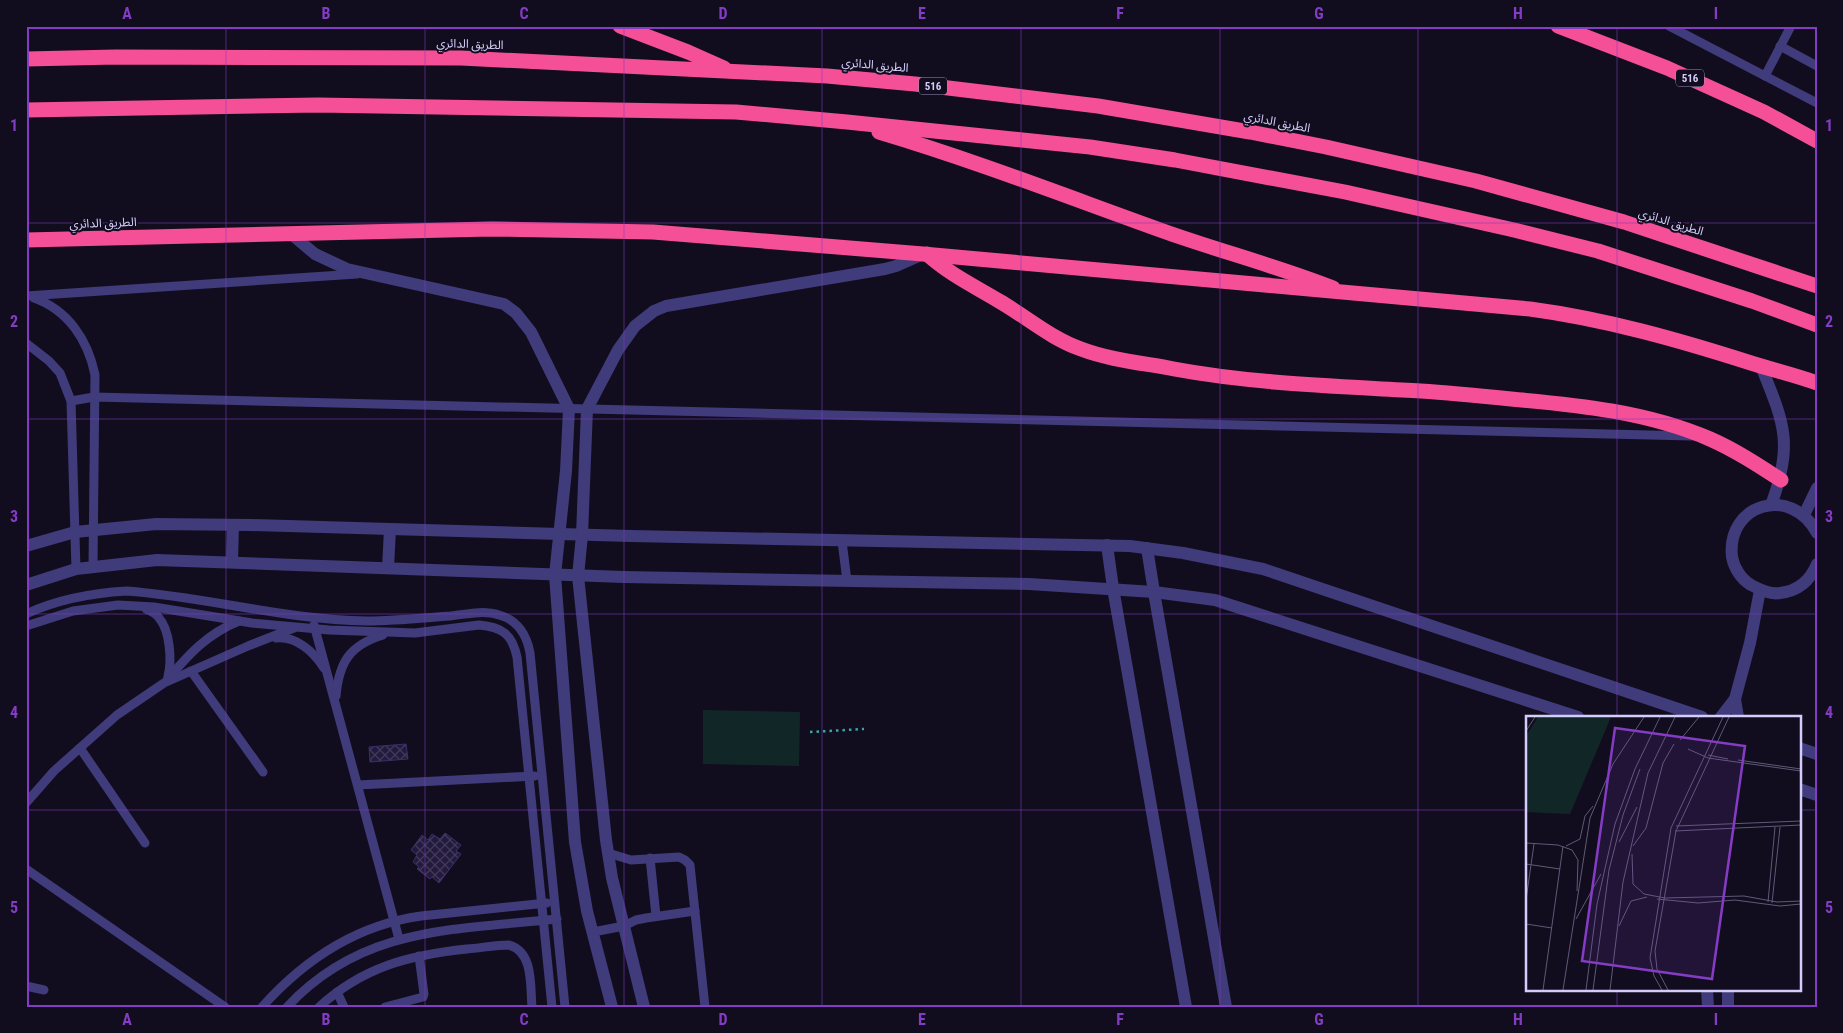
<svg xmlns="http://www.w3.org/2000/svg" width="1843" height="1033" font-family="'Roboto Condensed','Noto Sans Arabic',sans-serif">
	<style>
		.pitch { fill: #112727 }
		.building { fill: url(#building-cross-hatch); stroke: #3c2e68 }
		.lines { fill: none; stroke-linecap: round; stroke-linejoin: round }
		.path { stroke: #34a9a7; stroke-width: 2.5; stroke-dasharray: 2.5 4; stroke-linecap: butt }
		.lane { stroke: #403b7a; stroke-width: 9 }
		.street { stroke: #403b7a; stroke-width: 12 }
		.highway { stroke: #f54f97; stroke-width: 15 }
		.grid { fill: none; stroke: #843cc5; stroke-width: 1; stroke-opacity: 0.55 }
		.labels { text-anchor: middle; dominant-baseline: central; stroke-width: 4; stroke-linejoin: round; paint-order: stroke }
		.shield { fill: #110d1e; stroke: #9a93b9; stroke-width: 1 }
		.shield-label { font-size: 11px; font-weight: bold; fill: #d4cdfc }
		.street-label { font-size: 12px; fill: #d4cdfc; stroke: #110d1e }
		.inset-road { fill: none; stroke: #5f5a77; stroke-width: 1 }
		.view { fill: #843cc5; fill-opacity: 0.15; stroke: #843cc5; stroke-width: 2.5 }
		.inset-edge { fill: none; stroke: #d4cdfc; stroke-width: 2.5 }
		.neatline { fill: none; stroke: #843cc5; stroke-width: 2 }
		.grid-label { font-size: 16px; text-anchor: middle; font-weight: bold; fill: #843cc5 }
	</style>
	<defs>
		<pattern id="building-cross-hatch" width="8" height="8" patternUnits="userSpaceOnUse" patternTransform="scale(1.25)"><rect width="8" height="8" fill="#231a3d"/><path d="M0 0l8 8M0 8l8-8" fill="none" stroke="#423a5a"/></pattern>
	</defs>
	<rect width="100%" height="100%" fill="#110d1e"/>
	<polygon class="pitch" points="703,710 800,712 799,766 703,764"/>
	<g class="building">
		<polygon points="406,744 408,759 370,762 369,747"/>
		<polygon points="445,833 461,845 456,851 461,854 439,883 432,877 430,879 417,869 419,867 413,862 417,855 411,850 422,835 428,840 432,834 440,839"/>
	</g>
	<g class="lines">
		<polyline class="path" points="810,732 864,729"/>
		<g class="lane">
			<polyline points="1669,26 1817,103"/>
			<polyline points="1780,46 1817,66"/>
			<polyline points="1765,76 1791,26"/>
			<polyline points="26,296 357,274"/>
			<path d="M34 298C68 310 88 340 95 375L93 567"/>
			<polyline points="26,343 49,361 60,373 71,401 76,569"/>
			<polyline points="71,401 94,397 1692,436"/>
			<polyline points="842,541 847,581"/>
			<path d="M146 609C151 611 156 613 159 618 170 630 172 661 168 676"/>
			<path d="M26 614C58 599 92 593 127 591 207 597 286 620 367 621 395 621 423 618 450 616 466 614 484 610 499 615 518 620 527 636 530 653L565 1007"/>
			<polyline points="314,625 399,939"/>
			<path d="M26 626 73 611 118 605 154 607 252 623 329 630 415 633 479 625C502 627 512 634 517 657L552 1007"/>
			<path d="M276 638C296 636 313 651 324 668"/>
			<polyline points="191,671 263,772"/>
			<path d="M167 680C189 654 207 634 239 621"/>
			<path d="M336 696C339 662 350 645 383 635"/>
			<polyline points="80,748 145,843"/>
			<polyline points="358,785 535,776"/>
			<polyline points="26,803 54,771 117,715 164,683 248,646 294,628"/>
			<polyline points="608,853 631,860 679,857 685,860 690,865 705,1007"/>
			<polyline points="650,858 656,916"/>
			<polyline points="26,869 225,1007"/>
			<polyline points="593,932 624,926 636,920 646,918 695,911"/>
			<polyline points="26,986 44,990"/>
			<polyline points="337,992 344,1007"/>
			<path d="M262 1007C304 960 357 925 421 916L547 903"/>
			<path d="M287 1007C362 926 455 930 557 919"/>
			<path d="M319 1007C363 967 409 955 467 949 481 948 495 945 509 945 534 952 530 986 532 1007"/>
			<polyline points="385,1007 423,997 424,994 419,956"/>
		</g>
		<g class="street">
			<polyline points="290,233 315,254 347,269 504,304 516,313 531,332 569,409 566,471 555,575 575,842 587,911 612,1007"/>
			<path d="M1761 366C1784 423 1794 444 1771 505"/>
			<polyline points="1804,515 1817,488"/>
			<path d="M1817 533C1791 484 1726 504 1732 557 1734 568 1741 579 1751 585 1759 589 1770 595 1780 593 1798 591 1810 581 1817 564"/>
			<polyline points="1107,545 1113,588 1186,1007"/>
			<polyline points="26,546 75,532 156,524 251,525 631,536 1130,546 1183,553 1263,569 1702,717"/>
			<polyline points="1147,548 1154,592 1226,1007"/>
			<polyline points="232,562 233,525"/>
			<polyline points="388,568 390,529"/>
			<polyline points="26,585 76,569 157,560 624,577 1029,584 1154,592 1215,600 1578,717"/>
			<polyline points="1721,717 1735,699"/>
			<polyline points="1738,717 1735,699 1750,643 1760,590"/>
			<polyline points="1799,748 1817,754"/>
			<polyline points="1799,789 1817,795"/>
			<polyline points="1707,989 1708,1007"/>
			<polyline points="1728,989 1728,1007"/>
			<polyline points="644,1007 612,878 606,840 578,576 582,535 587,409 618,350 635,326 654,311 666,306 885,269 896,266 923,254"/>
		</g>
		<g class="highway">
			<polyline points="620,26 688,52 724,68"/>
			<polyline points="1558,26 1667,68 1764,112 1817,141"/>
			<polyline points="26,59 116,57 461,58 827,76 915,84 1098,106 1250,132 1326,147 1476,181 1624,222 1817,286"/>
			<polyline points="26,110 318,105 736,112 847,122 1090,147 1175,160 1345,192 1514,230 1598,251 1752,301 1817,325"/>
			<path d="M879 132C976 161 1068 197 1163 231 1219 251 1277 266 1333 288"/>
			<path d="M26 240 491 229 653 232 923 254 1530 309C1605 319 1679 340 1751 363 1773 370 1795 375 1817 383"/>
			<path d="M927 254C949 274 974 286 999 301 1027 317 1050 338 1081 349 1110 360 1143 363 1174 369 1255 384 1338 386 1421 391 1451 393 1481 396 1511 399 1579 405 1648 412 1710 439 1735 450 1758 465 1781 480"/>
		</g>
	</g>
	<path class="grid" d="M226 26V1007M425 26V1007M624 26V1007M822 26V1007M1021 26V1007M1220 26V1007M1418 26V1007M1617 26V717M26 223H1817M26 419H1817M26 614H1817M26 810H1527M1799 810H1817M1617 989V1007"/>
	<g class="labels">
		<g class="shield">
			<rect x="1676" y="69.5" width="28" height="17" rx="4"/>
			<rect x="919" y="77.5" width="28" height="17" rx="4"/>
		</g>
		<g class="shield-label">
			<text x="1690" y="78">516</text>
			<text x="933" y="86">516</text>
		</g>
		<g class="street-label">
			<text transform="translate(470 44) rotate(2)">الطريق الدائري</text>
			<text transform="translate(875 65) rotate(5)">الطريق الدائري</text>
			<text transform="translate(1277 122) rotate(11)">الطريق الدائري</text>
			<text transform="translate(1671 222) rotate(17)">الطريق الدائري</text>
			<text transform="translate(103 223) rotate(-2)">الطريق الدائري</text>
		</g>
	</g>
	<g transform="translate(1526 716)">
		<rect width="275" height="275" fill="#110d1e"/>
		<path d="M12 1H85L44 98 0 96V20Z" fill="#112727"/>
		<path class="inset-road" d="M0 15 9 1M154 24 173 1M162 33 182 42 275 55M182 39 202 43M212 44 275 53M150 110 275 105M149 115 275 109M93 126 111 91M0 127 32 129 46 134 52 144 51 175M40 130 54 123 59 100 67 90M107 130 120 112 137 47 148 28M106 138 107 168 118 178 139 182 218 180 251 186 275 185M0 148 34 153M131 183 172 187 209 184 254 190 275 188M0 184 8 128M242 186 249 111M246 187 254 111M50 203 75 158M0 208 26 212M93 210 105 185 121 181M17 274 37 130M37 274 64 102 87 48 118 1M60 274 71 188 89 108 109 53 134 1M67 274 83 154 97 99 114 53M84 274 97 166 122 57 149 1M136 274 128 260 124 242 145 112 197 1M142 274 131 253 129 235 150 115 203 1"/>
		<path class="view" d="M89 12 219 30 186 263 56 245Z"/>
		<rect width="275" height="275" class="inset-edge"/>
	</g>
	<rect width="1843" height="1033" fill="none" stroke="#110d1e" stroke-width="55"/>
	<rect x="28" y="28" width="1788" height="978" class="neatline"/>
	<g class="grid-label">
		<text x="127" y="19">A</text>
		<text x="326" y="19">B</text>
		<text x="524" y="19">C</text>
		<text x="723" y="19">D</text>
		<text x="922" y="19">E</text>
		<text x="1120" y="19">F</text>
		<text x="1319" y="19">G</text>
		<text x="1518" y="19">H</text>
		<text x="1716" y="19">I</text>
		<text x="14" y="131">1</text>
		<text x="1829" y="131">1</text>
		<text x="14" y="327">2</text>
		<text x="1829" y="327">2</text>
		<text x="14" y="522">3</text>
		<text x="1829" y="522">3</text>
		<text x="14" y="718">4</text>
		<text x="1829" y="718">4</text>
		<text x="14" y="913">5</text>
		<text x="1829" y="913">5</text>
		<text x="127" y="1025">A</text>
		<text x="326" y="1025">B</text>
		<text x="524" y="1025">C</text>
		<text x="723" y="1025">D</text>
		<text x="922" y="1025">E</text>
		<text x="1120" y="1025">F</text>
		<text x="1319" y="1025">G</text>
		<text x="1518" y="1025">H</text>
		<text x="1716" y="1025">I</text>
	</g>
</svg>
